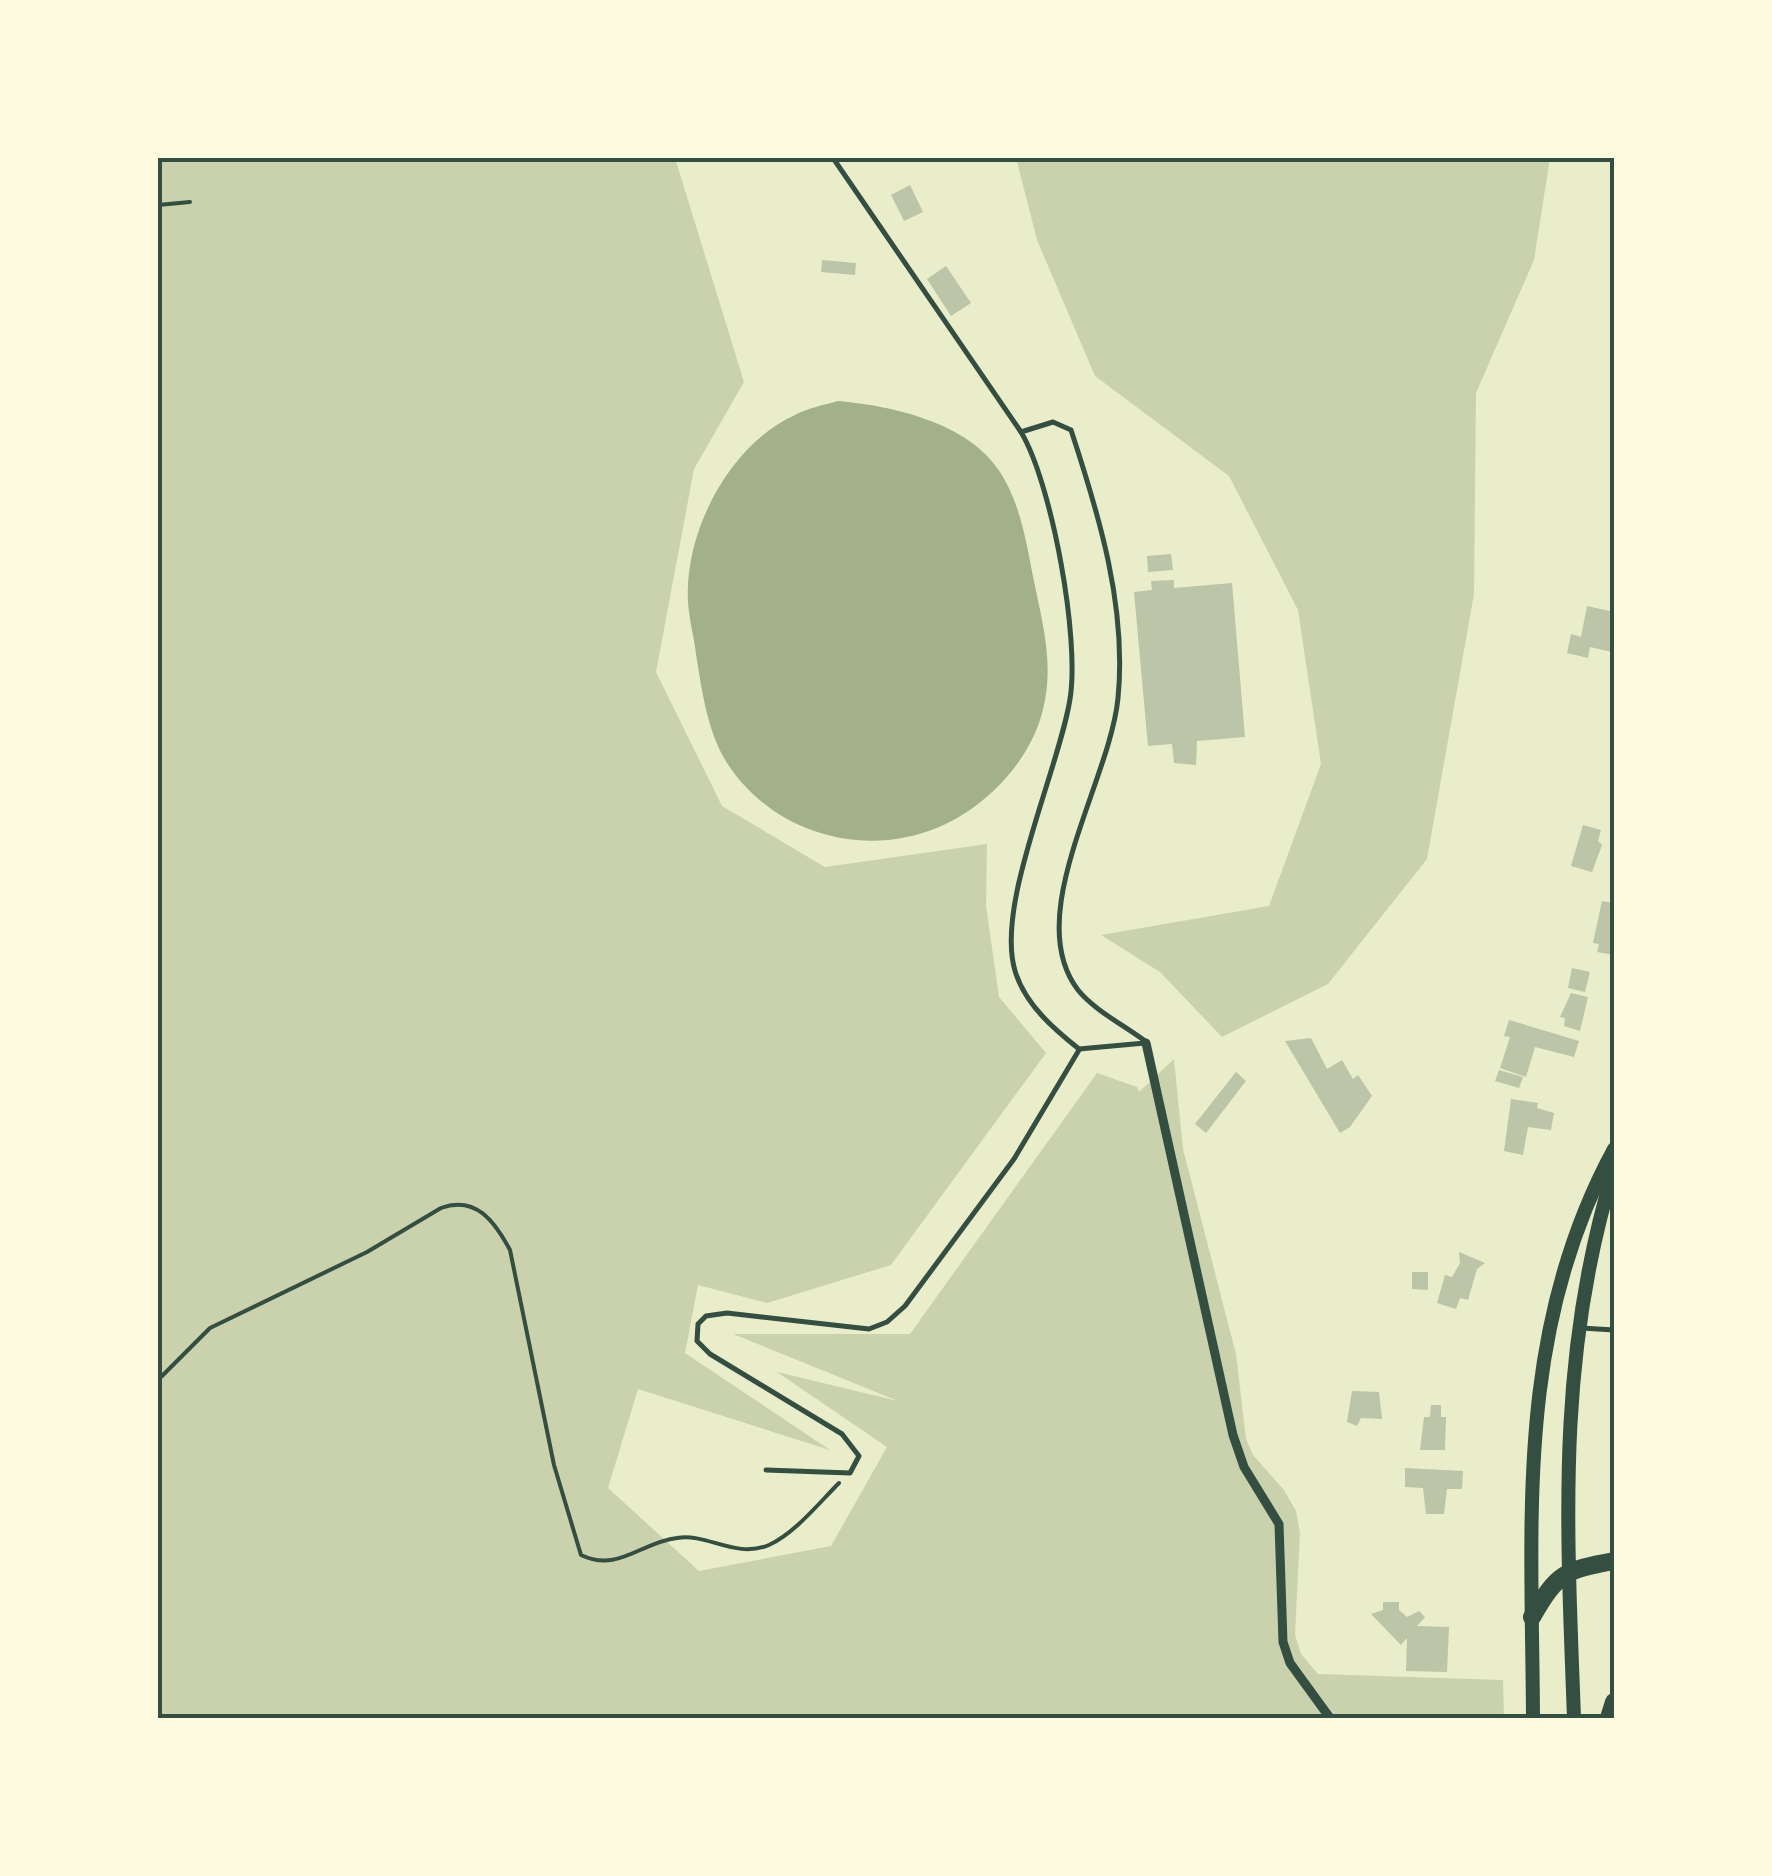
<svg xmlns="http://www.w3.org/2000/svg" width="1772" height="1876" font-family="'PT Sans',sans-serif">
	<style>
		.green { fill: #cad2ad }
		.water { fill: #a3b18a }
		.building { fill: #bcc5a7 }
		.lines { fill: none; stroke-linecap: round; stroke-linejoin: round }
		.path { stroke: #344e41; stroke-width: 4 }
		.service { stroke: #344e41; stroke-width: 5 }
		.minor { stroke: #344e41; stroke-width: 9 }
		.primary { stroke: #344e41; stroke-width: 14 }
		.motorway { stroke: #344e41; stroke-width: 18 }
		.neatline { fill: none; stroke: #344e41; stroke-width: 4 }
	</style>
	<rect width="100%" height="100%" fill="#e9edc9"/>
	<g class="green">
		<polygon points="158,158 675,158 744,382 694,469 656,672 722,806 825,867 987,844 986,905 999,997 1046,1053 891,1265 767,1303 698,1285 685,1353 830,1450 638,1389 608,1488 699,1571 831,1546 887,1447 777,1372 898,1401 733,1334 910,1334 1097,1073 1137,1087 1139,1092 1174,1059 1183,1149 1236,1354 1246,1439 1253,1455 1284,1490 1296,1511 1300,1533 1295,1635 1301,1654 1318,1674 1503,1680 1504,1718 158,1718"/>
		<polygon points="1016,158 1550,158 1534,260 1476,393 1474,594 1427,859 1328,984 1222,1037 1160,972 1101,935 1269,906 1321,764 1298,610 1229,476 1095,376 1037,240"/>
	</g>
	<path class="water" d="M838 401C892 406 968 422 1000 472 1022 506 1027 548 1035 586 1045 634 1055 672 1040 720 1025 766 984 808 939 827 864 859 773 834 727 763 707 731 702 691 696 654 694 637 689 619 688 602 684 532 729 445 795 415 808 408 824 405 838 401Z"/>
	<g class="building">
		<polygon points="910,185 923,212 904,221 891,195"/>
		<polygon points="822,260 856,263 855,275 821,272"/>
		<polygon points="946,266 971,303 951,316 927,279"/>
		<polygon points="1171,554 1173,570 1148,572 1147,556"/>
		<polygon points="1174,580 1174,588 1232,583 1245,737 1197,741 1196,765 1174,763 1172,744 1148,746 1134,592 1152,590 1151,581"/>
		<polygon points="1587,606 1614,612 1612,652 1590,647 1588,658 1567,653 1571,634 1581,637"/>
		<polygon points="1583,825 1601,830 1598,841 1602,845 1592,872 1571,866"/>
		<polygon points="1602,901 1614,903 1614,955 1597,952 1599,944 1593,943"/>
		<polygon points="1572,968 1590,972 1585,992 1568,988"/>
		<polygon points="1571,993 1588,997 1580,1031 1564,1026 1565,1018 1560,1017"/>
		<polygon points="1509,1020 1579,1041 1574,1057 1535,1047 1526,1077 1500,1068 1510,1037 1504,1036"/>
		<polygon points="1311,1038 1327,1069 1342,1060 1353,1079 1358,1075 1372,1096 1350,1127 1340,1133 1285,1041"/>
		<polygon points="1499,1070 1523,1077 1519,1088 1495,1081"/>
		<polygon points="1236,1072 1246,1081 1206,1133 1195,1124"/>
		<polygon points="1511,1099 1538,1103 1537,1108 1554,1113 1551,1130 1528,1127 1523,1155 1504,1151"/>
		<polygon points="1459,1252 1485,1263 1477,1269 1468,1300 1460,1298 1456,1309 1437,1303 1445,1275 1452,1277 1460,1263"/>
		<polygon points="1412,1272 1428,1272 1428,1290 1412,1289"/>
		<polygon points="1352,1391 1379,1392 1382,1419 1361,1418 1357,1426 1347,1422"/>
		<polygon points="1431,1405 1441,1405 1441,1417 1446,1417 1445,1450 1420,1450 1424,1417 1430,1417"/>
		<polygon points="1405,1468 1463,1471 1462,1489 1447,1489 1444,1514 1426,1514 1423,1488 1405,1487"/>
		<polygon points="1383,1602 1399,1602 1399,1610 1407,1617 1419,1611 1425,1617 1417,1626 1449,1627 1447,1672 1406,1671 1407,1638 1401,1645 1371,1614 1383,1610"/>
	</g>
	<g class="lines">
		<g class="path">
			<polyline points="158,205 190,202"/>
			<path d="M158 1380 210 1328 367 1252 441 1208C476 1195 495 1222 510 1250L554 1465 581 1555C618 1573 641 1542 677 1538 708 1533 735 1559 769 1545 795 1533 819 1503 839 1483"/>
		</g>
		<g class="service">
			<path d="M833 158 1021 432C1052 484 1080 639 1070 699 1059 770 993 909 1016 974 1027 1006 1054 1029 1079 1049L1145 1043"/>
			<path d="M1021 432 1053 422 1071 430C1099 515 1127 607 1118 698 1110 782 1021 916 1078 990 1094 1010 1125 1026 1145 1041"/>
			<polyline points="1581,1328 1614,1330"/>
			<polyline points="766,1470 850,1473 859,1456 842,1434 710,1354 697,1341 698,1324 706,1316 727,1313 869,1329 887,1322 905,1306 1014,1159 1079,1050"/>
		</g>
		<polyline class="minor" points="1146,1043 1233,1435 1244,1467 1279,1524 1283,1642 1290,1663 1330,1718"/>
		<g class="primary">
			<path d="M1533 1718C1532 1520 1515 1331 1614 1149"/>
			<path d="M1574 1718C1567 1526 1556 1357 1614 1169"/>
		</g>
		<g class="motorway">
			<path d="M1532 1617C1557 1573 1565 1570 1614 1561"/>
			<polyline points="1609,1718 1614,1702"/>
		</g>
	</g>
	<rect width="1772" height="1876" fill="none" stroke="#fefae0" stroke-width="320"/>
	<rect x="160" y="160" width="1452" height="1556" class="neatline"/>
</svg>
